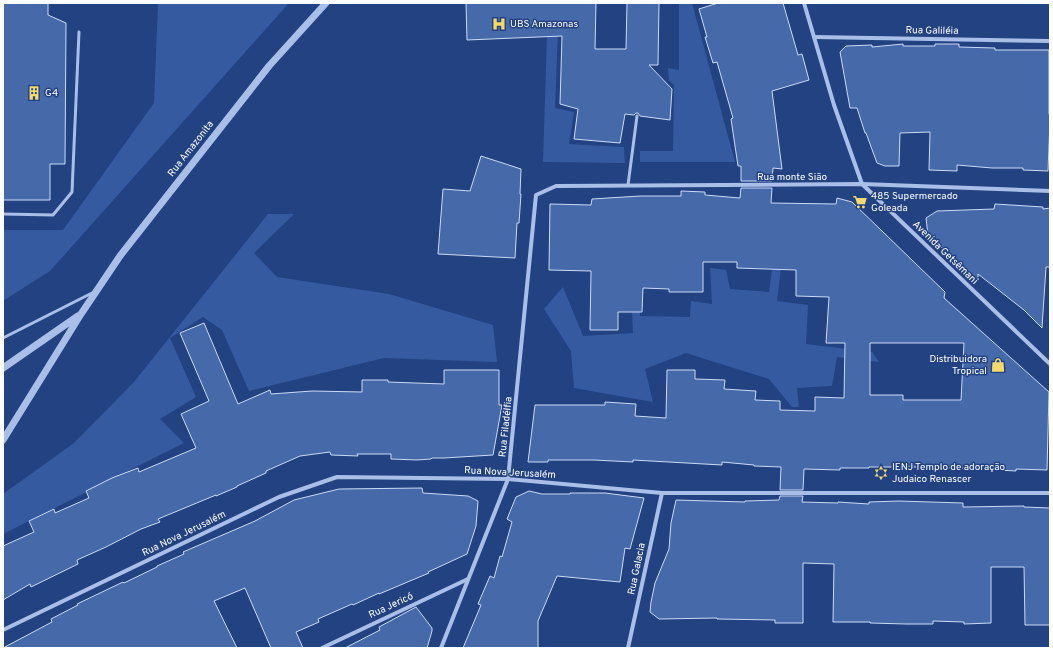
<svg xmlns="http://www.w3.org/2000/svg" width="1053" height="651" font-family="Overpass,sans-serif">
	<style>
		.green { fill: #365aa0 }
		.building { fill: #4669a9; stroke: #ccdbf6; fill-rule: evenodd }
		.lines { fill: none; stroke-linecap: round; stroke-linejoin: round }
		.service { stroke: #a9bfe8; stroke-width: 3 }
		.minor { stroke: #a9bfe8; stroke-width: 4 }
		.tertiary { stroke: #a9bfe8; stroke-width: 7 }
		.labels { text-anchor: middle; dominant-baseline: central; stroke-width: 3; stroke-linejoin: round; paint-order: stroke }
		.poi-label { font-size: 10px; fill: #fff; stroke: #224282; text-anchor: start }
		.street-label { font-size: 10px; fill: #fff; stroke: #224282 }
	</style>
	<rect width="100%" height="100%" fill="#224282"/>
	<g class="green">
		<polygon points="158,3 289,3 50,271 3,301 3,230 63,230 154,103"/>
		<polygon points="548,3 559,3 555,108 574,112 569,144 624,147 625,163 543,162"/>
		<polygon points="679,3 692,3 735,162 640,162 640,151 673,151 674,85 669,80 668,68 679,70"/>
		<polygon points="627,199 641,201 640,316 690,317 691,301 712,304 710,268 726,270 730,289 769,292 781,203 789,203 777,301 808,305 806,344 872,352 879,362 837,357 832,386 797,388 799,407 792,407 769,379 686,353 645,369 653,402 574,388 571,351 544,309 563,287 583,336 633,333"/>
		<polygon points="268,214 294,214 254,253 277,277 389,294 493,325 497,362 384,358 249,391 222,330 203,317 170,338 196,397 160,419 184,443 3,534 3,494 74,443 134,382"/>
	</g>
	<g class="building">
		<polygon points="3,3 48,3 48,15 66,23 65,164 50,164 50,200 3,200"/>
		<polygon points="466,3 596,3 595,49 626,49 627,4 628,3 659,3 658,65 649,65 672,89 670,120 640,116 638,113 636,113 634,115 625,114 620,143 574,139 578,109 560,104 562,36 467,40"/>
		<polygon points="718,3 783,3 798,55 802,54 809,80 772,91 782,169 773,168 772,181 741,181 741,166 738,166 731,119 733,118 717,62 713,63 705,37 707,37 699,9"/>
		<polygon points="903,44 903,46 935,46 935,44 959,44 959,47 995,48 995,50 1049,50 1049,114 1050,114 1050,120 1048,171 1023,170 1023,168 992,168 957,165 957,171 929,170 930,132 900,133 899,166 885,166 877,163 866,133 865,133 857,108 850,108 840,52 846,46 872,45 872,47"/>
		<polygon points="481,156 521,169 520,194 521,194 519,223 517,223 515,258 438,254 443,189 470,191"/>
		<path d="M741 188H772L771 203 836 204 837 198 852 202 945 292 944 298 1049 392 1047 470 1016 469V471L959 468H932V467H869V468H840V470L804 469 803 490H780L781 467 754 466V465L722 462V465L633 460V462L594 460H548V462H528L535 405H605V402L636 404 635 416 666 418 667 370H695V379L725 380 724 389 756 391 755 400 780 401V410L815 411V397L844 398 845 343H826L829 297 796 296V270L737 268V262H703V292H669V289L643 288 642 312H618V330H590L591 271 549 270 550 204 591 205 592 199 640 196H681V191L705 192V195L740 198ZM870 343H964L961 400H903V395H870Z"/>
		<polygon points="995,204 1043,207 1043,209 1050,208 1050,267 1046,267 1042,328 1024,310 978,274 978,281 928,235 926,218 937,211 994,209"/>
		<polygon points="204,323 238,404 270,390 271,394 312,391 362,392 362,380 388,380 388,382 444,384 444,370 499,370 499,405 502,405 493,455 444,458 432,458 431,459 417,460 391,459 391,454 357,454 358,456 331,455 330,452 300,456 266,471 266,473 237,486 237,487 216,496 216,495 158,519 160,522 141,529 106,547 77,560 78,564 31,587 30,584 3,600 3,546 34,532 29,521 54,509 55,513 89,498 86,491 112,478 138,468 139,472 196,448 181,414 209,401 180,333"/>
		<polygon points="422,488 423,493 468,496 478,501 476,526 467,554 428,572 429,573 379,594 379,593 353,605 352,604 318,619 319,622 296,632 303,648 271,648 245,588 214,601 237,648 3,648 52,622 51,619 78,605 77,604 123,582 124,583 157,567 157,566 184,554 183,552 255,521 294,500 339,489"/>
		<polygon points="529,491 542,494 570,494 570,493 605,493 644,498 630,549 625,548 620,582 557,576 538,621 538,648 463,648 481,605 478,604 490,576 494,578 500,556 502,557 512,522 507,519 516,497"/>
		<polygon points="780,496 803,496 802,502 838,503 838,502 869,504 869,502 899,501 963,503 963,507 1024,506 1024,507 1050,508 1050,625 1025,625 1024,567 991,567 991,623 964,624 964,622 933,621 933,624 906,624 870,623 870,622 833,622 834,564 803,563 803,623 775,623 775,620 717,619 717,618 659,619 650,612 651,602 655,583 669,549 671,523 676,500 745,502 745,501 779,500"/>
		<polygon points="416,607 432,628 432,631 427,648 345,648 380,630 379,627"/>
	</g>
	<g class="lines">
		<g class="service">
			<polyline points="628,185 637,116"/>
			<polyline points="3,214 53,215 72,192 79,32"/>
			<polyline points="3,338 92,293"/>
		</g>
		<g class="minor">
			<polyline points="804,3 834,105 862,184 1050,364"/>
			<polyline points="814,37 1050,41"/>
			<polyline points="3,630 279,497 337,477 508,479 662,493 1050,493"/>
			<polyline points="322,648 468,579"/>
			<polyline points="441,648 508,479 536,195 556,186 862,184 1050,191"/>
			<polyline points="628,648 662,493"/>
		</g>
		<g class="tertiary">
			<polyline points="3,368 78,316"/>
			<polyline points="3,440 81,314 120,256 269,66 326,3"/>
		</g>
	</g>
	<defs>
		<symbol id="hospital-bare" viewBox="-9 -9 18 18"><path d="M-5-5h3v3.5h4V-5h3V5h-3V1.5h-4V5h-3Z" fill="#f4da6a" stroke="#224282" stroke-width="2.5" paint-order="stroke"/></symbol>
		<symbol id="building-bare" viewBox="-9 -9 18 18"><path d="M-4-6H4V6H1V3H-1V6H-4ZM-2.5-4.3h1.7v1.8h-1.7ZM.8-4.3h1.7v1.8H.8ZM-2.5-1h1.7V.8h-1.7ZM.8-1h1.7V.8H.8Z" fill="#f4da6a" stroke="#224282" stroke-width="2.5" paint-order="stroke"/></symbol>
		<symbol id="supermarket-bare" viewBox="-9 -9 18 18"><path d="M-6-5.5h2.5l.6 2H6L4.5 2H-2.5L-4.4-4H-6ZM-1.5 3.2a1.3 1.3 0 1 0 .1 0ZM3 3.2a1.3 1.3 0 1 0 .1 0Z" fill="#f4da6a" stroke="#224282" stroke-width="2.5" paint-order="stroke"/></symbol>
		<symbol id="shop-bare" viewBox="-9 -9 18 18"><path d="M-5-2.5h2.3a2.7 3.5 0 0 1 5.4 0H5L5.5 6h-11ZM-1.5-2.5h3a1.5 2.3 0 0 0-3 0Z" fill="#f4da6a" stroke="#224282" stroke-width="2.5" paint-order="stroke"/></symbol>
		<symbol id="synagogue-bare" viewBox="-9 -9 18 18"><path d="M0-6.5L5.6 3.2H-5.6ZM0 6.5L5.6-3.2H-5.6Z" fill="#f4da6a" stroke="#224282" stroke-width="2.5" paint-order="stroke"/></symbol>
	</defs>
	<g fill-rule="evenodd">
		<use href="#hospital-bare" x="489" y="14" width="20" height="20"/>
		<use href="#building-bare" x="24" y="83" width="20" height="20"/>
		<use href="#supermarket-bare" x="850" y="192" width="20" height="20"/>
		<use href="#shop-bare" x="988" y="355" width="20" height="20"/>
		<use href="#synagogue-bare" x="871" y="463" width="20" height="20"/>
	</g>
	<g class="labels">
		<g class="poi-label">
			<text x="510" y="24">UBS Amazonas</text>
			<text x="45" y="93">G4</text>
			<text x="871" y="196">485 Supermercado<tspan x="871" dy="12">Goleada</tspan></text>
			<text x="987" y="359" text-anchor="end">Distribuidora<tspan x="987" dy="12">Tropical</tspan></text>
			<text x="892" y="467">IENJ Templo de adoração<tspan x="892" dy="12">Judaico Renascer</tspan></text>
		</g>
		<g class="street-label">
			<text transform="translate(932 31) rotate(1)">Rua Galiléia</text>
			<text transform="translate(191 149) rotate(-52)">Rua Amazonita</text>
			<text x="792" y="177">Rua monte Sião</text>
			<text transform="translate(945 253) rotate(44)">Avenida Getsêmani</text>
			<text transform="translate(506 427) rotate(-84)">Rua Filadélfia</text>
			<text transform="translate(510 473) rotate(3)">Rua Nova Jerusalém</text>
			<text transform="translate(184 534) rotate(-26)">Rua Nova Jerusalém</text>
			<text transform="translate(637 569) rotate(-78)">Rua Galacia</text>
			<text transform="translate(391 606) rotate(-25)">Rua Jericó</text>
		</g>
	</g>
	<rect width="1053" height="651" fill="none" stroke="#ffffff" stroke-width="8"/>
</svg>
